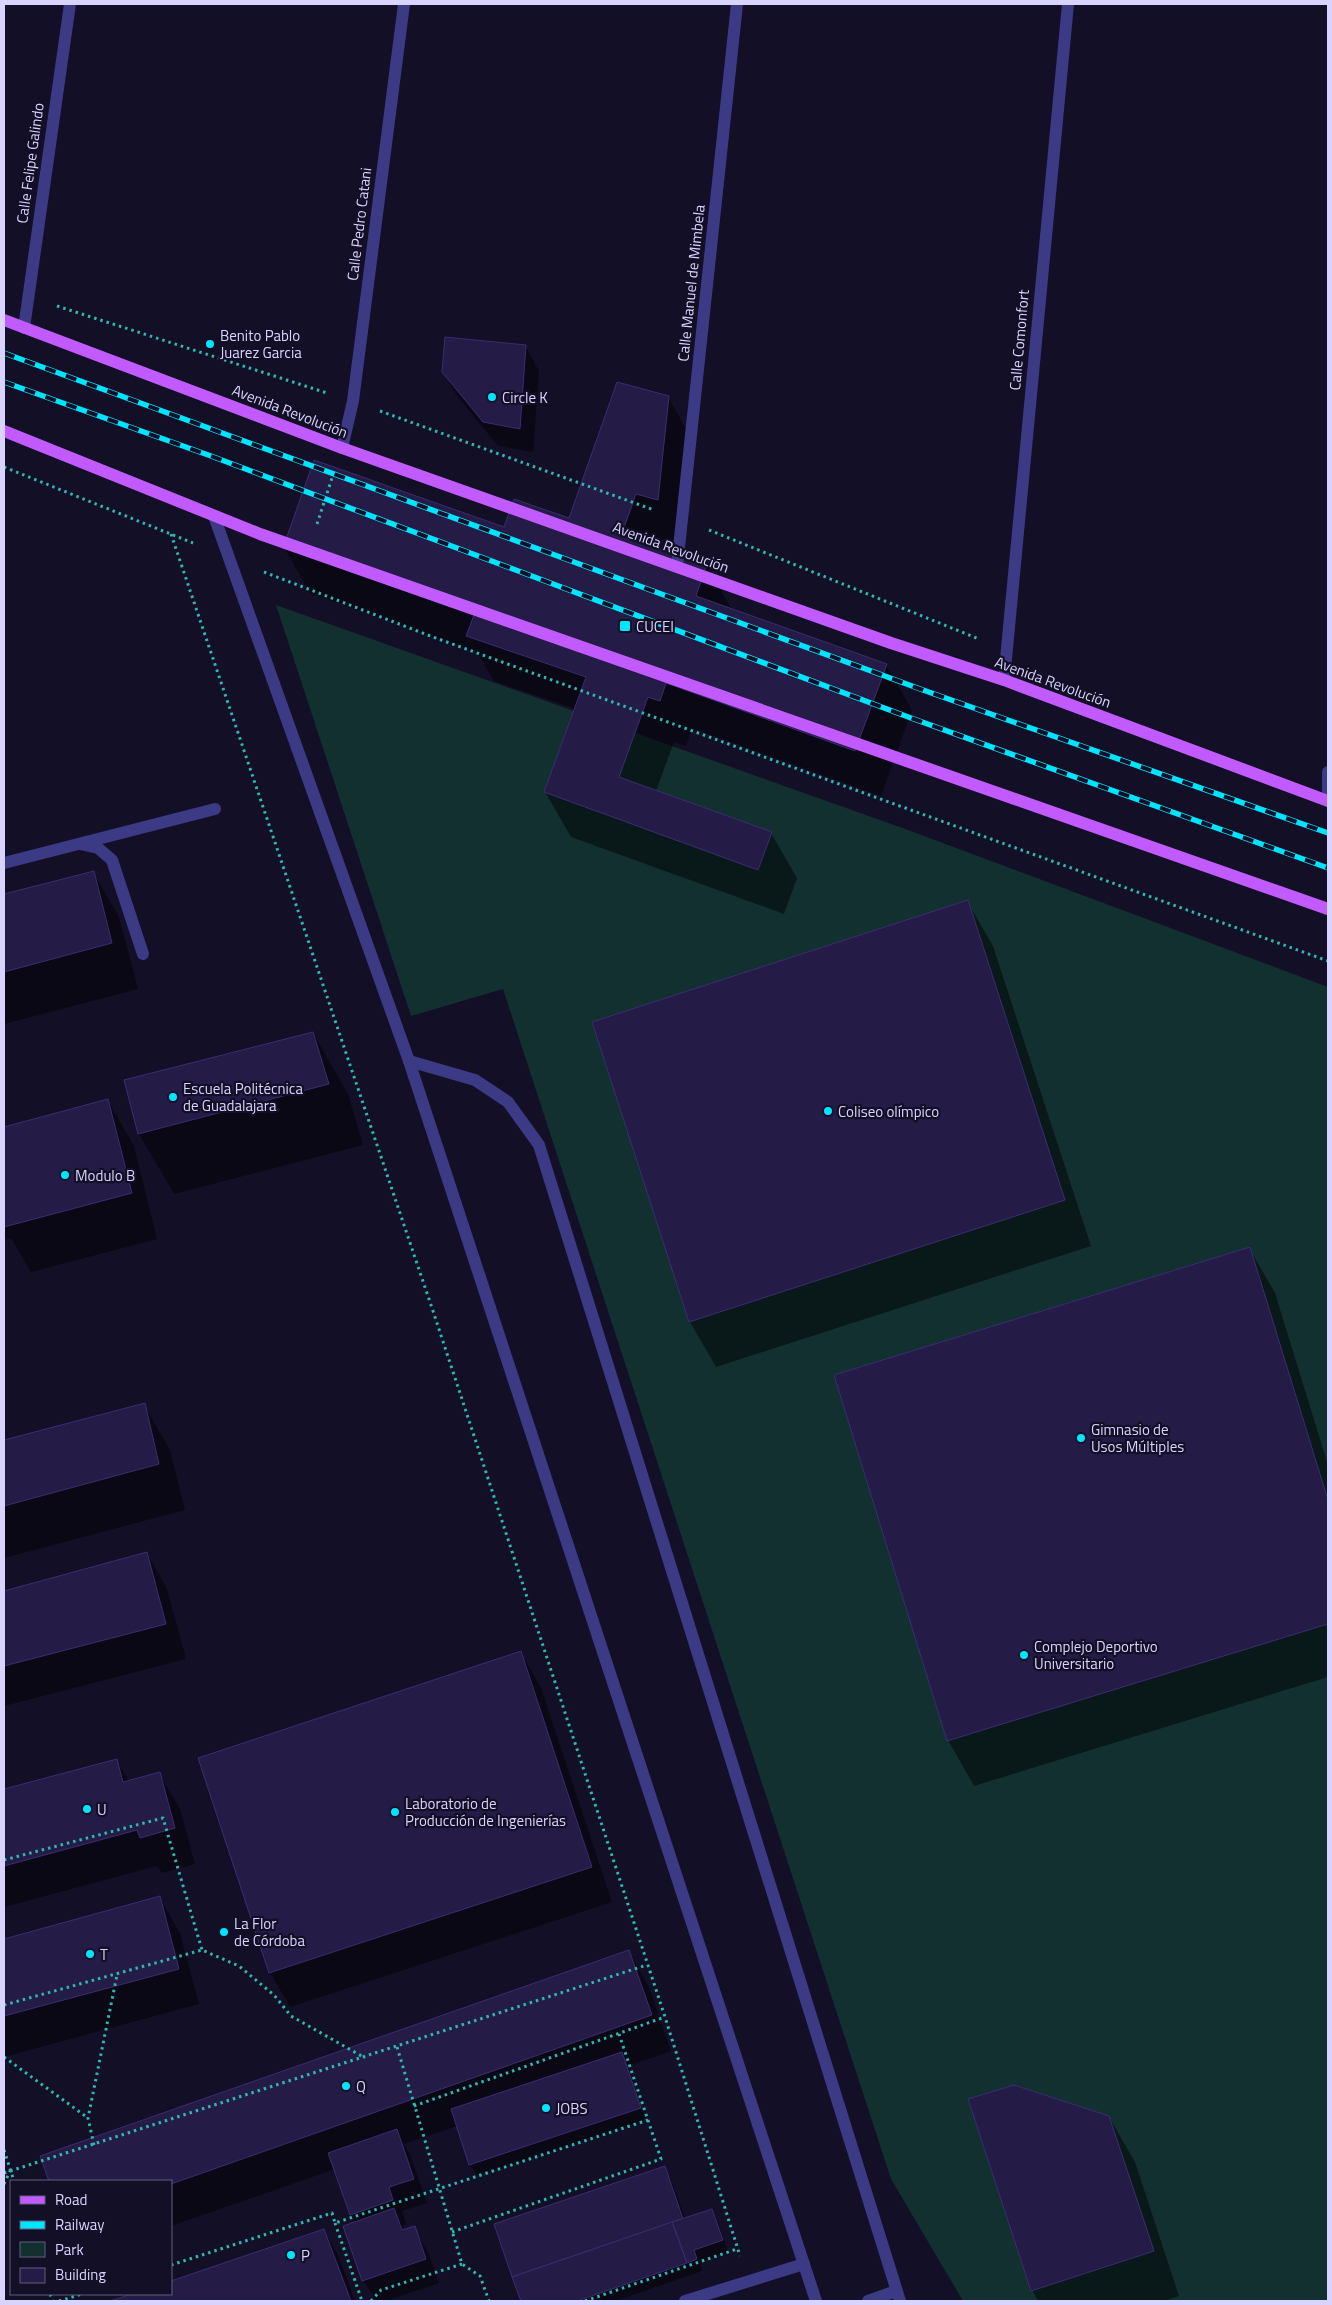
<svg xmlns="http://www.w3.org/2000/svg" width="1332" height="2305" font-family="'Titillium Web',sans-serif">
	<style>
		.green { fill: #12302f }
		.shadow { fill: #0007 }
		.building { fill: #241b47; stroke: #3b2d73 }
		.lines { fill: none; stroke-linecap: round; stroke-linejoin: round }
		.path { stroke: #2fb8b0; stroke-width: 3; stroke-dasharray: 2.5 4; stroke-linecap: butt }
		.minor { stroke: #3d3a85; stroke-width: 12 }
		.major { stroke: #c25bff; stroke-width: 12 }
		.rail-casing { stroke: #00e5ff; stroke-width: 5.5 }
		.rail { stroke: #130f26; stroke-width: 4; stroke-dasharray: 11; stroke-linecap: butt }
		.poi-dot { fill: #00e5ff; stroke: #130f26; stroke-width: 2 }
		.labels { text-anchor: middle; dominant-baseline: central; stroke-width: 4.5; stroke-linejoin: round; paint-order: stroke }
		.street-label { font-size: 15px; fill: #d9d4ff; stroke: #130f26 }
		.poi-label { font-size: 15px; fill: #d9d4ff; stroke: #130f26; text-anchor: start }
	</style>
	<rect width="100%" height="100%" fill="#130f26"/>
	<polygon class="green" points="276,605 908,830 1328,987 1328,2301 963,2301 891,2179 503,989 411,1016"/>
	<g class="shadow">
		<polygon points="526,347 539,371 533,452 498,446 457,396 443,372"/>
		<polygon points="668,397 694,443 683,545 662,539 658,549 706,565 732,610 886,665 912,710 881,796 692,728 686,746 674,742 656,791 771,833 797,878 784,914 571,837 545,792 576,709 494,681 477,652 310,593 284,547 505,528 569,519"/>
		<polygon points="93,872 119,917 138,989 4,1024 4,896"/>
		<polygon points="967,901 993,946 1091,1246 716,1367 690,1322 593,1022"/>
		<polygon points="313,1033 348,1094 363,1145 174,1194 139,1134"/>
		<polygon points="108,1101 134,1146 157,1239 31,1272 11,1238 4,1240 4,1129"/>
		<polygon points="1249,1248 1275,1293 1328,1465 1328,1677 974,1786 948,1740"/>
		<polygon points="144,1405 170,1450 185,1510 4,1558 4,1441"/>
		<polygon points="147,1553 167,1589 186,1659 4,1706 4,1592"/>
		<polygon points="521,1653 541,1688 612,1902 290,2007 270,1972"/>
		<polygon points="116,1760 129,1781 159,1773 180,1809 195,1864 162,1873 157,1866 4,1907 4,1790"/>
		<polygon points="160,1898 180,1933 199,2004 4,2057 4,1940"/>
		<polygon points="628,1951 649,1987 671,2051 628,2066 646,2120 477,2176 470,2164 457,2126 404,2144 410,2155 427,2203 402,2211 406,2224 402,2226 405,2230 414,2228 428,2252 439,2283 386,2301 376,2301 363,2280 356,2223 335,2169 171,2226 171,2181 51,2181 42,2157"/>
		<polygon points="1109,2117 1135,2162 1179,2296 1164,2301 1038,2301 1032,2290"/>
		<polygon points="664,2168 671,2179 685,2219 712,2211 718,2222 728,2252 700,2262 702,2271 616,2301 523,2301 496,2225"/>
		<polygon points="324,2231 338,2255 355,2301 114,2301 136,2294 171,2294"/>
	</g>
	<g class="building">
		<polygon points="445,337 526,345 520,429 483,422 442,372"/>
		<polygon points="617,382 669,396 658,500 636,494 621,536 707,564 696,596 887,664 855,751 666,683 660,701 648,697 619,777 772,832 758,870 544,792 586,677 466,636 474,615 283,548 314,460 504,527 514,499 569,518"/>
		<polygon points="94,871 112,943 4,972 4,894"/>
		<polygon points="968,900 1065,1200 689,1322 592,1022"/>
		<polygon points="313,1032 329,1084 138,1134 124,1080"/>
		<polygon points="108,1099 132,1193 4,1227 4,1127"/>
		<polygon points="1250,1247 1328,1500 1328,1624 947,1741 834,1375"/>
		<polygon points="145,1403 159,1464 4,1506 4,1440"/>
		<polygon points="147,1552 166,1624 4,1666 4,1591"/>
		<polygon points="521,1651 592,1867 269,1973 198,1758"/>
		<polygon points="117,1759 123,1782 160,1772 175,1828 140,1838 137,1830 4,1866 4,1789"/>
		<polygon points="160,1896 179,1969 4,2016 4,1939"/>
		<polygon points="629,1950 652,2015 171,2184 171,2181 49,2181 40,2156"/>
		<polygon points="622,2052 641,2108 469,2165 451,2109"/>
		<polygon points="1014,2085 1109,2116 1154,2251 1031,2291 968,2099"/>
		<polygon points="397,2129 414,2179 389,2187 393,2200 350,2215 328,2153"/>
		<polygon points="665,2166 683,2219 512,2277 494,2224"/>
		<polygon points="394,2208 402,2230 415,2226 426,2259 362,2281 343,2226"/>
		<polygon points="712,2209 723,2240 694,2250 697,2259 687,2263 672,2222"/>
		<polygon points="672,2222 687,2263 577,2301 521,2301 512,2277"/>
		<polygon points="324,2229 351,2301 110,2301 132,2294 171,2294 171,2281"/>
	</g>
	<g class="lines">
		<g class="path">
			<polyline points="57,306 327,393"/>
			<polyline points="380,411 654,510"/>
			<polyline points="4,467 193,543"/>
			<polyline points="317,524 333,475"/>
			<polyline points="709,530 979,639"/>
			<polyline points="171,534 433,1311 665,2017 740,2256"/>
			<polyline points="264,572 433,637 1328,961"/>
			<polyline points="4,1860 163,1818 202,1950"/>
			<polyline points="4,2005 202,1950 239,1966 274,1995 291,2016 365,2058"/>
			<polyline points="397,2047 462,2264 480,2276 489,2301"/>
			<polyline points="4,2057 88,2118"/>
			<polyline points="414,2106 665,2017"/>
			<polyline points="94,2145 88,2118 117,1975"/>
			<polyline points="4,2150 14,2181"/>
			<polyline points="4,2173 647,1965"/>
			<polyline points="4,2184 10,2171"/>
			<polyline points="335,2223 362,2301"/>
			<polyline points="452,2232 661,2159 619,2034"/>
			<polyline points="171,2265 332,2213 335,2223 648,2120"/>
			<polyline points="50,2294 53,2301"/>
			<polyline points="59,2301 82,2294"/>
			<polyline points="371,2301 381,2290 462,2264"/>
			<polyline points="585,2301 737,2249"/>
		</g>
		<g class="minor">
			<polyline points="24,328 70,4"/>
			<polyline points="342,448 353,401 404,4"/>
			<polyline points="214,516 409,1061 816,2301"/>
			<polyline points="677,566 737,4"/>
			<polyline points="1004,680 1068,4"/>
			<polyline points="1328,801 1328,772"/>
			<polyline points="80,844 98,848 112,860 143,954"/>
			<polyline points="4,863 215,809"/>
			<polyline points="409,1061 475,1080 508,1102 539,1145 900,2301"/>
			<polyline points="685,2301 804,2264"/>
			<polyline points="868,2301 896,2291"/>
		</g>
		<g class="major">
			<polyline points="4,320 342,448 891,643 1004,680 1328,801"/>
			<polyline points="4,431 260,534 1328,909"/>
		</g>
		<defs>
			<g id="rail">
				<polyline points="4,353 923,690 1328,833"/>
				<polyline points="4,382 211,456 911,718 1328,868"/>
			</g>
		</defs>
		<use href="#rail" class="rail-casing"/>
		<use href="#rail" class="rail"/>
	</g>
	<g class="poi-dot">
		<circle cx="210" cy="344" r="5"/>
		<circle cx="492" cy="397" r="5"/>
		<rect x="619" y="620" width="12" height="12" rx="2.5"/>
		<circle cx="173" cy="1097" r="5"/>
		<circle cx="828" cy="1111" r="5"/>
		<circle cx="65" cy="1175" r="5"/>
		<circle cx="1081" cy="1438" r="5"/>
		<circle cx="1024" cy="1655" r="5"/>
		<circle cx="87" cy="1809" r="5"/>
		<circle cx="395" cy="1812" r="5"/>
		<circle cx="224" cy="1932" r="5"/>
		<circle cx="90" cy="1954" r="5"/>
		<circle cx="346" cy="2086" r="5"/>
		<circle cx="546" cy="2108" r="5"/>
		<circle cx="291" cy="2255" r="5"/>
	</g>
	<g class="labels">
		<g class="street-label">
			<text transform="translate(30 163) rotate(-82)">Calle Felipe Galindo</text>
			<text transform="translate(359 224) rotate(-83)">Calle Pedro Catani</text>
			<text transform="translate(691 283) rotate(-84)">Calle Manuel de Mimbela</text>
			<text transform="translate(1019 340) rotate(-85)">Calle Comonfort</text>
			<text transform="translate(290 411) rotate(21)">Avenida Revolución</text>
			<text transform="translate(671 547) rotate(20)">Avenida Revolución</text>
			<text transform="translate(1053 682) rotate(20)">Avenida Revolución</text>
		</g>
		<g class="poi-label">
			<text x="220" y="335">Benito Pablo<tspan x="220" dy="17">Juarez Garcia</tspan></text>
			<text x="502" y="397">Circle K</text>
			<text x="636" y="626">CUCEI</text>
			<text x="183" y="1088">Escuela Politécnica<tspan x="183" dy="17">de Guadalajara</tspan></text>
			<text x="838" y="1111">Coliseo olímpico</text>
			<text x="75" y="1175">Modulo B</text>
			<text x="1091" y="1429">Gimnasio de<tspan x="1091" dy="17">Usos Múltiples</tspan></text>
			<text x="1034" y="1646">Complejo Deportivo<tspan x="1034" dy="17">Universitario</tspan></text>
			<text x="405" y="1803">Laboratorio de<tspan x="405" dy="17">Producción de Ingenierías</tspan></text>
			<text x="97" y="1809">U</text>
			<text x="234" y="1923">La Flor<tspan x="234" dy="17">de Córdoba</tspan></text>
			<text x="100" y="1954">T</text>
			<text x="356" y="2086">Q</text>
			<text x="556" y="2108">JOBS</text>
			<text x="301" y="2255">P</text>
		</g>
	</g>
	<rect width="1332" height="2305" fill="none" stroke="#d9d4ff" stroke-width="10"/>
	<rect x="10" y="2180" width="162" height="115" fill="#130f26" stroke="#625e7d"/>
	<rect x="20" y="2196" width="25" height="8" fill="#c25bff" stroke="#625e7d"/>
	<text x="55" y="2205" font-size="15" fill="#d9d4ff">Road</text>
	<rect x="20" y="2221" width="25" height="8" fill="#00e5ff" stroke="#625e7d"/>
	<text x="55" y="2230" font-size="15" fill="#d9d4ff">Railway</text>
	<rect x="20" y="2242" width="25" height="15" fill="#12302f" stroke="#625e7d"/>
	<text x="55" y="2255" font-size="15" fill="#d9d4ff">Park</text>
	<rect x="20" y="2268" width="25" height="15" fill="#241b47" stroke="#625e7d"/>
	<text x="55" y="2280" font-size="15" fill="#d9d4ff">Building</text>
</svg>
